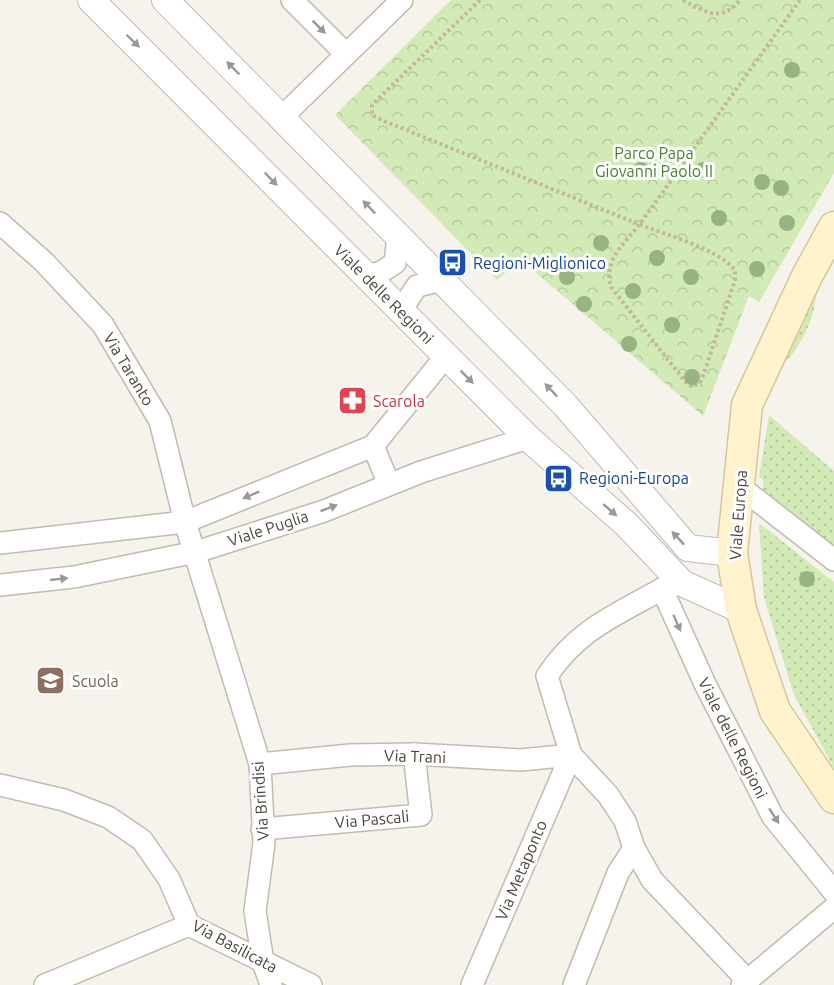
<svg xmlns="http://www.w3.org/2000/svg" width="834" height="985" font-family="Ubuntu,sans-serif">
	<style>
		.grass { fill: url(#grass-dots) }
		.forest { fill: url(#forest-crowns) }
		.lines { fill: none; stroke-linecap: round; stroke-linejoin: round }
		.minor-casing { stroke: #c2bbae; stroke-width: 24 }
		.tertiary-casing { stroke: #c2bbae; stroke-width: 28 }
		.secondary-casing { stroke: #d6c79b; stroke-width: 33 }
		.path { stroke: #c4b79f; stroke-width: 4; stroke-dasharray: 3 3; stroke-linecap: butt }
		.minor { stroke: #fff; stroke-width: 21 }
		.tertiary { stroke: #fff; stroke-width: 26 }
		.secondary { stroke: #fff3cd; stroke-width: 30 }
		.tree { fill: #97b381 }
		.oneway { fill: #9c9892 }
		.labels { text-anchor: middle; dominant-baseline: central; stroke-width: 6; stroke-linejoin: round; paint-order: stroke }
		.park-label { font-size: 16px; fill: #4a7f2a; stroke: #fff }
		.transit-label { font-size: 16px; fill: #164399; stroke: #fff; text-anchor: start }
		.street-label { font-size: 16px; fill: #4b4439; stroke: #fff }
		.health-label { font-size: 16px; fill: #be3a42; stroke: #fff; text-anchor: start }
		.education-label { font-size: 16px; fill: #785e54; stroke: #fff; text-anchor: start }
	</style>
	<defs>
		<pattern id="grass-dots" width="8" height="8" patternUnits="userSpaceOnUse" patternTransform="scale(1.5)"><rect width="8" height="8" fill="#d2eab5"/><path d="M2 2h.1M6 6h.1" fill="none" stroke="#b6ca9c" stroke-width="1.8" stroke-linecap="round"/></pattern>
		<pattern id="forest-crowns" width="20" height="18" patternUnits="userSpaceOnUse" patternTransform="scale(1.5)"><rect width="20" height="18" fill="#d2eab5"/><path d="M2 6a3 3 0 1 1 6 0M12 15a3 3 0 1 1 6 0" fill="none" stroke="#b6ca9c"/></pattern>
	</defs>
	<rect width="100%" height="100%" fill="#f6f3ec"/>
	<g class="grass">
		<path d="M816 294C815 317 801 348 783 364Z"/>
		<polygon points="769,415 834,471 834,560 763,504 763,480 759,477"/>
		<polygon points="759,523 834,582 834,768 794,695 764,598"/>
	</g>
	<polygon class="forest" points="451,0 834,0 834,173 759,302 749,296 703,416 520,259 497,280 335,115"/>
	<g class="lines">
		<defs>
			<g id="minor">
				<polyline points="292,0 346,54"/>
				<polyline points="282,117 402,0"/>
				<polyline points="0,223 44,262 103,325 160,421 185,522 260,764 264,843 255,911 263,962 271,985"/>
				<polyline points="362,273 378,274 395,263 398,236"/>
				<polyline points="401,310 417,286 442,280"/>
				<polyline points="373,446 389,484"/>
				<polyline points="739,486 834,560"/>
				<polyline points="0,543 185,522 373,446 446,356"/>
				<polyline points="0,585 74,577 196,552 324,511 421,472 528,438"/>
				<polyline points="676,585 662,589 705,684 773,817 834,892"/>
				<path d="M662 589C616 615 577 630 547 676L571 755 608 795 625 821 634 848 652 880 747 980"/>
				<polyline points="260,764 350,755 414,754 521,760 571,755 472,985"/>
				<polyline points="0,785 64,800 108,817 142,840 169,879 189,925 311,985"/>
				<polyline points="262,829 421,815 414,754"/>
				<polyline points="45,985 189,925"/>
				<polyline points="574,985 618,873 634,848"/>
				<polyline points="742,985 834,908"/>
			</g>
			<g id="tertiary">
				<polyline points="91,0 528,438 626,524 682,583 741,610"/>
				<polyline points="165,0 565,405 688,548 732,553"/>
			</g>
			<polyline id="secondary" points="834,227 807,276 747,405 732,553 741,610 775,711 834,798"/>
		</defs>
		<use href="#minor" class="minor-casing"/>
		<use href="#tertiary" class="tertiary-casing"/>
		<use href="#secondary" class="secondary-casing"/>
		<g class="path">
			<path d="M480 0 380 97 372 105V115L384 121C468 155 552 189 636 223 665 235 715 247 735 270V280L705 370 701 381 693 387 687 384 611 287C603 260 624 244 640 224L800 0"/>
			<path d="M683 0C705 12 721 23 740 0"/>
		</g>
		<use href="#minor" class="minor"/>
		<use href="#tertiary" class="tertiary"/>
		<use href="#secondary" class="secondary"/>
	</g>
	<g class="tree">
		<circle cx="792" cy="70" r="8"/>
		<circle cx="641" cy="170" r="8"/>
		<circle cx="703" cy="170" r="8"/>
		<circle cx="762" cy="182" r="8"/>
		<circle cx="781" cy="188" r="8"/>
		<circle cx="719" cy="218" r="8"/>
		<circle cx="787" cy="223" r="8"/>
		<circle cx="601" cy="243" r="8"/>
		<circle cx="657" cy="258" r="8"/>
		<circle cx="757" cy="269" r="8"/>
		<circle cx="567" cy="277" r="8"/>
		<circle cx="691" cy="277" r="8"/>
		<circle cx="633" cy="291" r="8"/>
		<circle cx="584" cy="304" r="8"/>
		<circle cx="672" cy="325" r="8"/>
		<circle cx="629" cy="344" r="8"/>
		<circle cx="692" cy="377" r="8"/>
		<circle cx="807" cy="579" r="8"/>
	</g>
	<defs><path id="oneway-solid" d="M-6-.8H1V-3.2L6.5 0L1 3.2V.8H-6Z" transform="scale(1.5)"/></defs>
	<g class="oneway">
		<use href="#oneway-solid" transform="translate(319 27) rotate(45)"/>
		<use href="#oneway-solid" transform="translate(133 41) rotate(44)"/>
		<use href="#oneway-solid" transform="translate(233 68) rotate(-135)"/>
		<use href="#oneway-solid" transform="translate(271 179) rotate(46)"/>
		<use href="#oneway-solid" transform="translate(369 207) rotate(-134)"/>
		<use href="#oneway-solid" transform="translate(467 377) rotate(45)"/>
		<use href="#oneway-solid" transform="translate(551 390) rotate(-134)"/>
		<use href="#oneway-solid" transform="translate(251 495) rotate(158)"/>
		<use href="#oneway-solid" transform="translate(329 508) rotate(-21)"/>
		<use href="#oneway-solid" transform="translate(610 510) rotate(41)"/>
		<use href="#oneway-solid" transform="translate(678 538) rotate(-133)"/>
		<use href="#oneway-solid" transform="translate(59 579) rotate(-6)"/>
		<use href="#oneway-solid" transform="translate(677 623) rotate(66)"/>
		<use href="#oneway-solid" transform="translate(774 816) rotate(57)"/>
	</g>
	<defs>
		<symbol id="bus-square" viewBox="-11 -11 22 22"><rect x="-9" y="-9" width="18" height="18" rx="4" fill="#1a4fb4" stroke="#fff"/><path d="M-5-6H5V4H4V6H2V4H-2V6H-4V4H-5ZM-3.5-4V0h7V-4ZM-3.5 1.2v1.5H-2V1.2ZM2 1.2v1.5H3.5V1.2Z" fill="#fff"/></symbol>
		<symbol id="pharmacy-square" viewBox="-11 -11 22 22"><rect x="-9" y="-9" width="18" height="18" rx="4" fill="#e0444e" stroke="#fff"/><path d="M-2-6h4v4h4v4h-4v4h-4v-4h-4v-4h4Z" fill="#fff"/></symbol>
		<symbol id="school-square" viewBox="-11 -11 22 22"><rect x="-9" y="-9" width="18" height="18" rx="4" fill="#8d6e63" stroke="#fff"/><path d="M0-5L7-2L0 1L-7-2ZM-4 1L0 2.5L4 1V4Q0 6-4 4Z" fill="#fff"/></symbol>
	</defs>
	<g fill-rule="evenodd">
		<use href="#bus-square" x="436" y="246" width="33" height="33"/>
		<use href="#pharmacy-square" x="336" y="384" width="33" height="33"/>
		<use href="#bus-square" x="542" y="462" width="33" height="33"/>
		<use href="#school-square" x="34" y="664" width="33" height="33"/>
	</g>
	<g class="labels">
		<g class="park-label">
			<text x="654" y="153">Parco Papa<tspan x="654" dy="18">Giovanni Paolo II</tspan></text>
		</g>
		<g class="transit-label">
			<text x="473" y="263">Regioni-Miglionico</text>
			<text x="579" y="478">Regioni-Europa</text>
		</g>
		<g class="street-label">
			<text transform="translate(384 294) rotate(45)">Viale delle Regioni</text>
			<text transform="translate(129 369) rotate(59)">Via Taranto</text>
			<text transform="translate(738 515) rotate(-86)">Viale Europa</text>
			<text transform="translate(268 528) rotate(-18)">Viale Puglia</text>
			<text transform="translate(733 738) rotate(63)">Viale delle Regioni</text>
			<text transform="translate(415 756) rotate(2)">Via Trani</text>
			<text transform="translate(260 801) rotate(-94)">Via Brindisi</text>
			<text transform="translate(372 819) rotate(-5)">Via Pascali</text>
			<text transform="translate(521 870) rotate(-67)">Via Metaponto</text>
			<text transform="translate(235 946) rotate(28)">Via Basilicata</text>
		</g>
		<g class="health-label">
			<text x="373" y="401">Scarola</text>
		</g>
		<g class="education-label">
			<text x="72" y="681">Scuola</text>
		</g>
	</g>
</svg>
